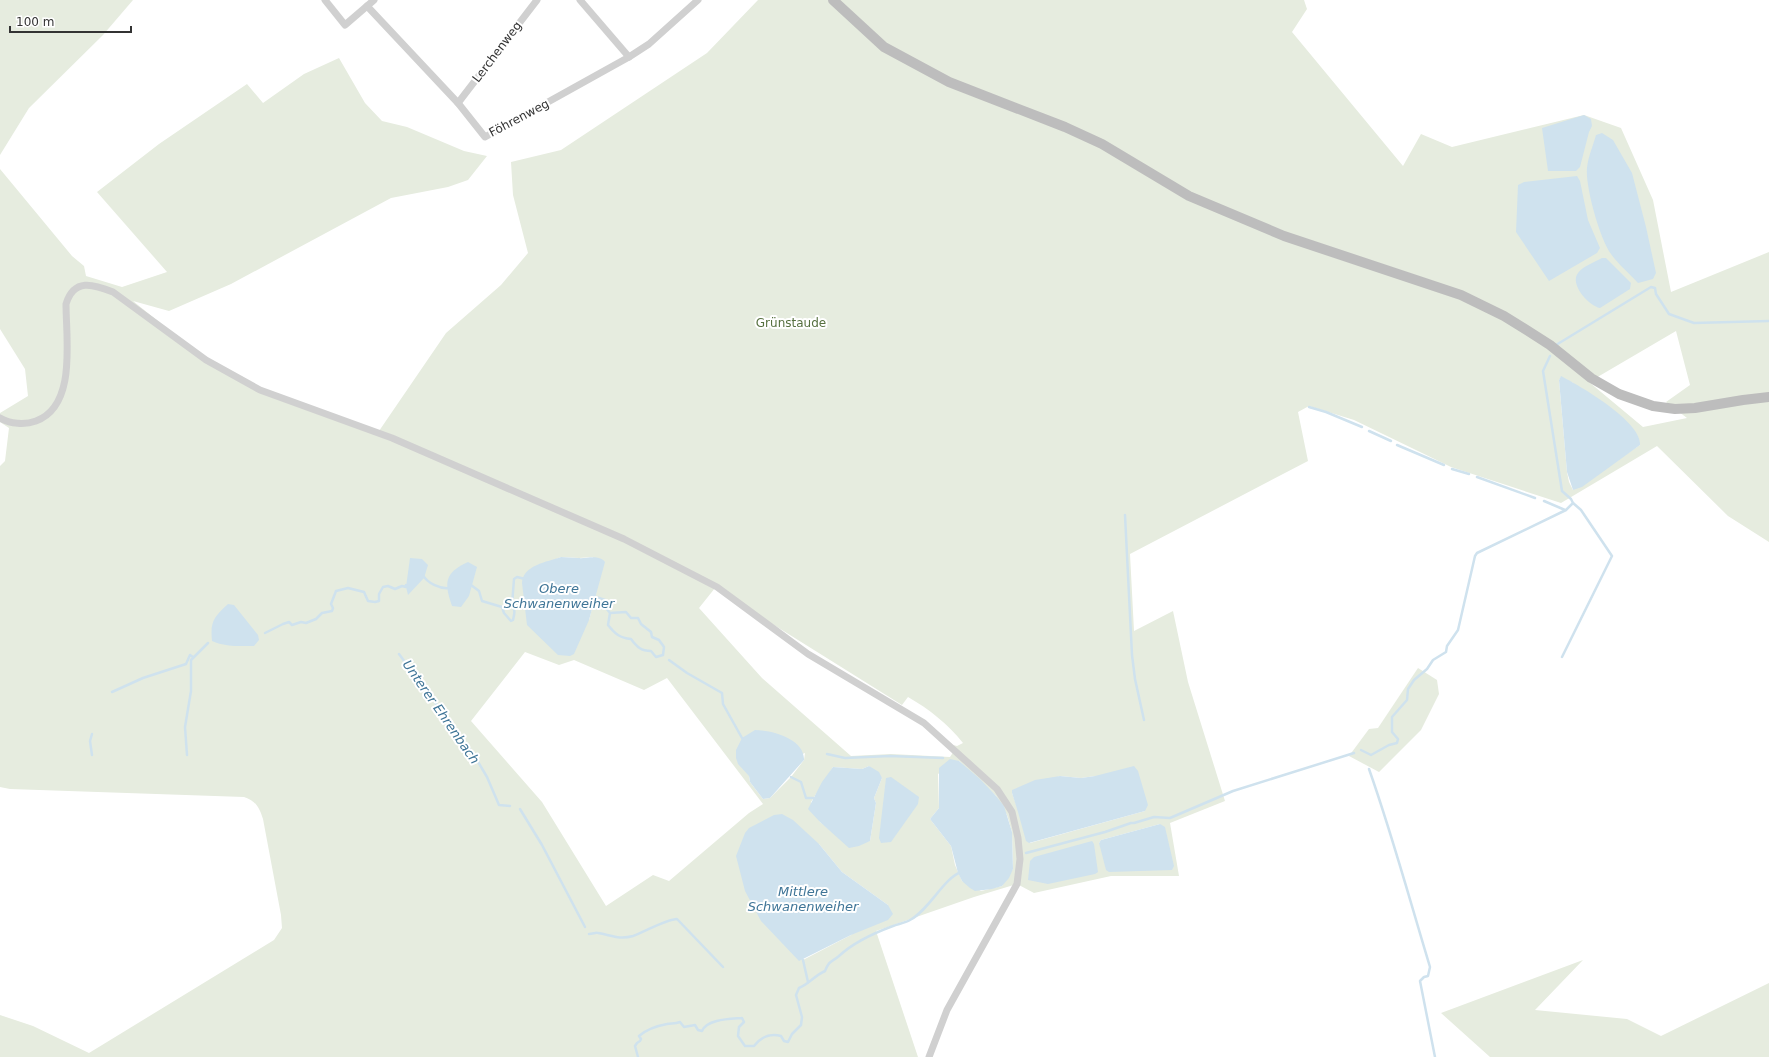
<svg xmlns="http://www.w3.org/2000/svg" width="1769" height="1057" font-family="'DejaVu Sans',sans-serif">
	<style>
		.green { fill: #e6ecdf; fill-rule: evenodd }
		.water { fill: #cfe2ee }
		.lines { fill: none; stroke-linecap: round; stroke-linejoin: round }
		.stream { stroke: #cfe2ee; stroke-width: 2.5 }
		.street { stroke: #d0d0d0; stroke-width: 7 }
		.secondary { stroke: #bdbdbd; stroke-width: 10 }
		.labels { text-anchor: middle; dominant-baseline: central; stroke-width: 4; stroke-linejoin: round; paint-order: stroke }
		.street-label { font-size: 12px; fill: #333; stroke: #fff }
		.park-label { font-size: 12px; fill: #56703f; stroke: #fff }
		.water-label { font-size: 13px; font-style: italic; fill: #3f7597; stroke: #fff }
	</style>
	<rect width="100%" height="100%" fill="#fff"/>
	<g class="green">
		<polygon points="0,0 133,0 103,35 29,108 0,155"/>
		<path d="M758 0H1304L1307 9 1292 32 1403 166 1421 134 1452 147 1584 115 1621 128 1653 200 1671 292 1769 252V542L1728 516 1657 446 1561 503 1451 467 1354 420 1309 406 1298 412 1308 461 1130 554 1134 631 1173 611 1188 682 1225 801 1170 823 1179 876H1111L1034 893 1017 884 974 897 876 931 918 1057H0V1015L33 1026 89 1053 274 940 282 928 281 915 263 819C259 807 256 801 244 797L10 789 0 787V466L5 461 9 428 0 422V413L28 396 25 369 0 329V169L72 256 84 266 86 276 122 287 167 272 97 192 159 144 247 84 263 103 304 74 339 58 365 103 382 121 407 127 464 151 487 156 468 180 448 187 391 198 231 284 169 311 133 301 206 360 260 390 379 431 446 333 501 285 528 253 513 195 511 162 561 150 707 53ZM1676 331 1690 385 1666 402 1687 418 1643 427 1589 382ZM1561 377 1573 383 1640 445 1573 490 1569 482 1567 472 1559 380ZM561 557 579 558 593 557 595 597 589 620 549 562ZM715 588 902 705 908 697C929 709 948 724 963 743L957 746 953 745 956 748 950 757 891 754 851 756 762 678 699 608ZM525 652 559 665 574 660 644 690 667 678 763 804 749 813 669 881 653 875 606 906 542 802 471 721ZM805 753 804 760 791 777 770 798 763 799 750 782 749 776ZM959 761 996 796 1007 815 1012 832 1013 869 1002 886 981 891 962 881 955 865 951 846 930 819 939 808 938 774ZM869 766 882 778 874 798 876 803 870 841 847 844 820 822 811 802 833 767 862 769ZM1060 776 1081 778 1095 776 1145 811 1030 843 1012 793ZM1160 824 1171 870H1148L1099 843 1101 840ZM819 844 842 872 888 905 851 935 803 960Z"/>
		<polygon points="1418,668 1437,680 1439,694 1421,730 1379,772 1349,756 1369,729 1378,728"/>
		<polygon points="1583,960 1535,1010 1627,1019 1661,1036 1769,983 1769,1057 1490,1057 1441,1013"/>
	</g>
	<g class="water">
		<polygon points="1584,115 1591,119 1592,126 1589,132 1580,167 1576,171 1548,171 1542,128"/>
		<path d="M1602 133 1613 140 1632 173 1646 227 1656 273 1653 279 1638 283C1629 273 1618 264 1611 254 1600 239 1585 186 1587 168 1588 157 1593 146 1596 135Z"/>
		<polygon points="1577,176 1580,181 1588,220 1600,248 1597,253 1549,281 1516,232 1518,185 1524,182"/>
		<path d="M1602 258H1606L1631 283 1630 289 1600 308C1589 306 1569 284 1578 273 1583 266 1595 262 1602 258Z"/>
		<path d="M1561 376C1580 386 1641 421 1640 445L1582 487 1573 490 1567 472 1559 380Z"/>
		<path d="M561 557C567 557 572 558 578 558 587 559 598 554 605 562L589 620 574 654 570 656 558 655 527 625 522 583C523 565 547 562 561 557Z"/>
		<polygon points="410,558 422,559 428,565 424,578 408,595 406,587"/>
		<path d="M468 562 477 567 469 596 461 607 452 606C444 583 444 573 468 562Z"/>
		<path d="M228 604 234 605 258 635 259 640 254 646C240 646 225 647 212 641 210 621 214 617 228 604Z"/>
		<path d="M755 730C772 730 805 739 804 760L770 798 763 799 750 782 749 776 738 764 736 758V750L742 738Z"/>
		<polygon points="950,759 959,761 980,779 996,796 1004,806 1012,832 1013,869 1009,878 1002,886 992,889 975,891 970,888 962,881 958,873 951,846 930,819 939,808 939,768"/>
		<polygon points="869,766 879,772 882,778 874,798 876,803 870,841 859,846 849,848 820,822 808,809 822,782 833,767 862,769"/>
		<polygon points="1134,766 1138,771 1148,805 1145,811 1029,843 1026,841 1018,812 1012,793 1012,790 1035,780 1060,776 1081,778 1095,776"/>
		<polygon points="891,777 919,797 918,804 891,842 881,843 879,838 886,778"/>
		<polygon points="782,814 793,820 819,844 842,872 888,905 893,914 888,920 851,935 799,961 761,921 745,891 736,856 745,833 749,828 774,815"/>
		<polygon points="1160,824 1165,827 1174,866 1172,870 1109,872 1106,870 1099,843 1101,840"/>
		<polygon points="1092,841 1094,844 1098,872 1095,874 1048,884 1028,880 1030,861 1034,857"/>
	</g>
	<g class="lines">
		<g class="stream">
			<polyline points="1556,345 1651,287 1655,288 1656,294 1669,314 1694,323 1769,321"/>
			<polyline points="1309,407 1326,412 1362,427"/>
			<polyline points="1369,431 1391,441"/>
			<polyline points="1397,445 1444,465"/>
			<polyline points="1452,469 1469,474"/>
			<polyline points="1477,477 1535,498"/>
			<polyline points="1544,501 1565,510"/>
			<polyline points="1125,515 1132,655 1135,679 1144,720"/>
			<path d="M423 575C427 583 440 589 449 588"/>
			<path d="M468 586 471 585 479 591 482 601 502 607 504 613 511 621 513 620C514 615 516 610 512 605L514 579 517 577 525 579"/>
			<path d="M593 596 605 600 606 608 610 613 626 612 631 618H638L641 624 651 632 652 637 659 640 664 647 663 655 656 657 651 651C641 651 637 647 631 639 620 638 615 634 608 625L610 613"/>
			<polyline points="265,633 283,624 289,622 292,625 301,622 306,623 316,619 322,613 332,611 333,608 331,604 336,591 348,588 364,592 368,601 375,602 379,601 379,594 383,587 388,586 395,589 402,586 406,587 406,585"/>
			<polyline points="399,654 474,755 487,777 499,805 510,806"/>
			<polyline points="1562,657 1612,556 1581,510 1573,503"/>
			<polyline points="669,660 687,673 722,693 723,704 742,738"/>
			<polyline points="112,692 143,678 186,664 190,655 193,657"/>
			<polyline points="92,734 90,741 92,755"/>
			<polyline points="1361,750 1371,755 1389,745 1397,743 1398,739 1392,732 1392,717 1407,700 1408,689 1414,680 1427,669 1433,660 1446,652 1447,646 1458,630 1475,556 1477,553 1566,510 1573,503 1571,499 1562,491 1543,371 1550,356"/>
			<polyline points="827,754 845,758 890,756 943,758"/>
			<polyline points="187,755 185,727 191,691 191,660 208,643"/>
			<path d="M1369 769C1392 834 1410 901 1430 967L1428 976 1424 977 1420 981 1435 1057"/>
			<polyline points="791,777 801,782 806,798 813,798"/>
			<polyline points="520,809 542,845 585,927"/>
			<polyline points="1026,853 1105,832 1131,823 1134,823 1154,817 1170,818 1233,791 1354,753"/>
			<path d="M589 934C593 934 596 932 598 933 611 935 619 940 633 936 644 932 667 919 677 919L723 967"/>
			<polyline points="803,960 808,982"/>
			<path d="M638 1057 635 1046 637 1043 640 1041 641 1039 639 1036C647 1029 656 1026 667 1024 671 1023 675 1024 680 1022L684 1027 695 1025 698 1030 702 1031C707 1019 730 1019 742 1018L744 1022 739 1027 738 1036 745 1046H754C761 1037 770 1033 781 1036L784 1041 788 1042 792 1034 801 1025 802 1017 796 995 799 988C809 984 814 976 825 971 830 959 831 963 839 956 854 942 874 933 893 926 898 924 905 923 910 920 929 910 944 878 961 872"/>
		</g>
		<g class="street">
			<polyline points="325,0 345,25 374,0"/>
			<polyline points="580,0 629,57"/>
			<polyline points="367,6 458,103 485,137 629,57 649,44 698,0"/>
			<polyline points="458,103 537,0"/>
			<path d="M0 418C10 424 25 425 36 421 77 406 66 339 66 304 74 278 93 284 113 292L206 360 260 390 392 438 624 539 717 587 808 654 924 723 997 789 1012 812 1018 838 1020 859 1017 884 947 1010 929 1057"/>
		</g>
		<polyline class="secondary" points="833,0 884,47 949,82 1065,127 1102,144 1189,196 1284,236 1461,295 1504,316 1525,329 1550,345 1591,378 1619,394 1653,406 1675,409 1695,408 1743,400 1769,397"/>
	</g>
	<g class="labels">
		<g class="street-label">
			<text transform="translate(497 52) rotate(-53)">Lerchenweg</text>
			<text transform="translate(519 118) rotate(-28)">Föhrenweg</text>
		</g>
		<g class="park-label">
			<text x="791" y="323">Grünstaude</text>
		</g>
		<g class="water-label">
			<text x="559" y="588">Obere<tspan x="559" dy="15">Schwanenweiher</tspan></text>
			<text transform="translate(441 712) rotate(55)">Unterer Ehrenbach</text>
			<text x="803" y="891">Mittlere<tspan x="803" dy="15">Schwanenweiher</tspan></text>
		</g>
	</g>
	<path d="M10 26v6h121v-6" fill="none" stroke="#333333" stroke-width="2"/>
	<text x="16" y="26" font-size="12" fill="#333333" stroke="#ffffff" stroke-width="3" paint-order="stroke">100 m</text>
</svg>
